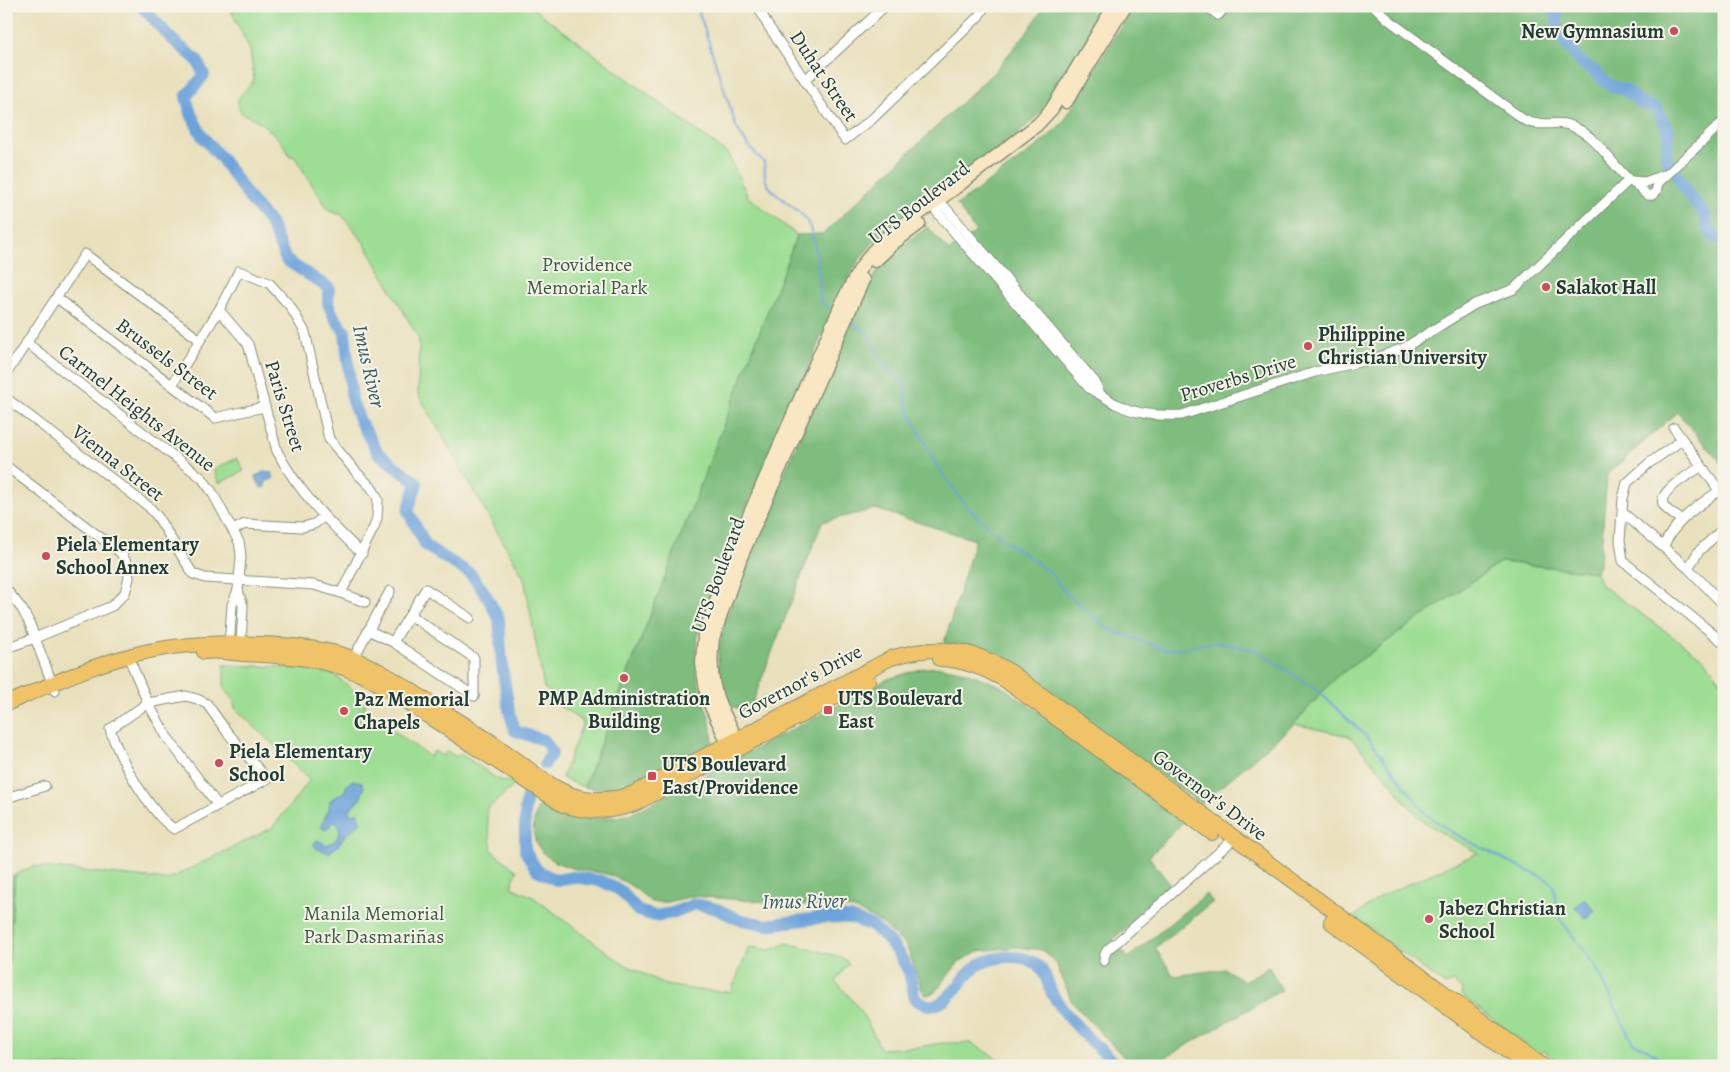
<svg xmlns="http://www.w3.org/2000/svg" width="1730" height="1072" font-family="Alegreya,serif">
	<style>
		.green { fill: #9ede94; stroke: #5e8e64 }
		.forest { fill: #7ebd7e; stroke: #4e7d59 }
		.water { fill: #6da3db; stroke: #467088 }
		.lines { fill: none; stroke-linecap: round; stroke-linejoin: round }
		.stream { stroke: #6da3db; stroke-width: 2 }
		.river { stroke: #6da3db; stroke-width: 12 }
		.minor-casing { stroke: #848f78; stroke-width: 11 }
		.secondary-casing { stroke: #848f78; stroke-width: 15 }
		.trunk-casing { stroke: #848f78; stroke-width: 16 }
		.minor { stroke: #fff; stroke-width: 9 }
		.secondary { stroke: #f9e7c3; stroke-width: 12 }
		.trunk { stroke: #f0c369; stroke-width: 14 }
		.poi-dot { fill: #d1495b; stroke: #f7f3e8; stroke-width: 2 }
		.labels { text-anchor: middle; dominant-baseline: central; stroke-width: 4; stroke-linejoin: round; paint-order: stroke }
		.poi-label { font-size: 20px; font-weight: bold; fill: #1f3d34; stroke: #f7f3e8; text-anchor: start }
		.street-label { font-size: 20px; fill: #1f3d34; stroke: #f7f3e8 }
		.park-label { font-size: 20px; fill: #385d47; stroke: #f7f3e8 }
		.water-label { font-size: 21px; font-style: italic; fill: #365c66; stroke: #f7f3e8 }
	</style>
	<rect width="100%" height="100%" fill="#f7f3e8"/>
	<filter id="ink" filterUnits="userSpaceOnUse"><feTurbulence type="fractalNoise" baseFrequency=".02" numOctaves="2"/><feDisplacementMap in="SourceGraphic" scale="10" xChannelSelector="R" yChannelSelector="G"/><feConvolveMatrix kernelMatrix="1 2 1 2 8 2 1 2 1" color-interpolation-filters="sRGB"/></filter>
	<filter id="wash" filterUnits="userSpaceOnUse"><feTurbulence type="fractalNoise" baseFrequency=".0096" numOctaves="4" result="noise"/><feDisplacementMap in="SourceGraphic" scale="20" xChannelSelector="R" yChannelSelector="G"/><feGaussianBlur stdDeviation="1.12" result="paint"/><feColorMatrix in="noise" values="0 0 0 0 0 0 0 0 0 0 0 0 0 0 0 0 0 1.4 0 .05"/><feComposite in="paint" operator="in"/></filter>
	<g filter="url(#wash)">
		<rect width="100%" height="100%" fill="#e9e1bd"/>
		<g class="green">
			<path d="M229 6H530L728 154 748 197 797 235 584 787 562 778 583 722 556 704 559 699 544 688 524 578 418 394 419 339 365 244 342 215 329 211 294 156H289C286 143 269 129 258 121 253 118 245 116 241 112 239 109 238 104 238 101 240 92 251 88 254 79L250 50Z"/>
			<polygon points="237,458 244,471 219,483 213,470"/>
			<polygon points="1500,562 1596,572 1601,585 1704,659 1724,685 1724,1066 1564,1066 1543,1050 1539,1055 1461,995 1462,989 1453,982 1445,985 1354,917 1381,896 1478,853 1447,836 1423,821 1404,801 1393,785 1349,736 1294,724 1336,677"/>
			<path d="M224 665 285 667 318 670 334 675 357 693 355 697 366 705 363 709 430 757 434 751 443 756 447 751 456 757 460 753 497 779 516 784 486 810 492 851 517 871 511 887 533 897 622 963 666 985 697 990 731 992 749 947 771 950 787 943 841 957 849 963 835 981C858 1004 867 1020 881 1049L918 1047 942 1043H971L1011 1066H6V997L15 875 33 866 167 880 272 828 310 780 235 708 233 699 224 689Z"/>
		</g>
		<g class="forest">
			<path d="M1045 6H1109L1046 107 1018 134 883 233C862 253 853 268 840 294L727 551 698 635 696 652 697 676 701 695 709 716 713 742 631 785C614 790 601 790 584 787L797 235 823 234 993 73 1028 31Z"/>
			<path d="M1133 6H1724V466L1677 412 1607 475 1600 563 1596 572 1500 562 1336 677 1294 724 1201 804 1001 659 973 648 944 643 975 540 875 509 822 522 749 712 729 705 722 690 719 673 718 652 725 622 747 560 842 339 847 332 859 302C867 296 868 286 873 278 886 256 908 241 928 227L949 251 976 232 957 205 1031 151 1048 137 1064 121Z"/>
			<path d="M941 667 966 672 1003 687 1187 818 1149 857 1172 887 1113 939 1128 958 1206 894 1213 902 1155 948 1174 976 1225 969 1244 981 1269 967 1282 990 1151 1066H1132L1072 1002 1056 963 1042 950 1018 947 978 951 959 962 934 993 926 995 922 990 907 947 883 924 855 909 693 896 667 902H651C638 890 626 881 610 875 598 871 584 872 572 868 536 858 525 836 540 802 575 816 600 825 637 811L888 679 924 668Z"/>
			<polygon points="15,875 6,997 6,877"/>
		</g>
		<g class="water">
			<polygon points="265,472 272,473 274,478 265,482 266,487 261,488 255,476"/>
			<path d="M352 780 362 782 364 787 360 800 354 804 348 813 353 814 359 812 360 823 342 839 338 846 329 853 316 848 314 845 315 841 318 840 326 845C337 842 343 833 337 822H333L326 830 322 828 321 826 329 809 330 800 344 792 347 785Z"/>
			<polygon points="1584,898 1595,911 1586,919 1575,907"/>
		</g>
		<g class="lines">
			<g class="stream">
				<path d="M697 6 736 126C743 141 752 151 764 162 765 168 764 175 766 181 768 191 797 208 805 218 817 235 819 281 821 302L834 311"/>
				<polyline points="851,322 867,333 884,365 902,383 906,388 905,397 908,410 938,468 967,507 1003,539 1051,573 1063,590 1108,629 1167,650 1216,642 1256,650 1318,691 1369,739 1426,814 1451,832 1519,867 1547,879 1554,887 1556,906 1560,919 1596,967 1633,1043 1647,1049 1671,1066"/>
			</g>
			<g class="river">
				<polyline points="141,6 173,40 197,60 204,75 186,97 191,114 202,136 222,159 250,199 270,223 286,260 329,288 328,303 334,317 345,332 352,401 360,421 378,453 417,483 408,511 426,546 471,574 486,595 499,619 502,666 509,710 515,731 544,740 552,752 545,764"/>
				<polyline points="1552,6 1557,15 1557,30 1579,61 1597,73 1605,82 1617,88 1626,90 1639,102 1657,109 1669,132 1666,157 1688,194 1705,215 1707,227 1714,237 1724,240"/>
				<path d="M528 792 525 809V851L537 870 556 880 573 877 601 881 621 891 638 911 655 916 672 913 695 904 717 909 738 919 766 925 826 917 851 918 872 926 887 939 899 954 909 972 915 999C946 1022 958 976 980 964 988 960 996 958 1005 957 1014 957 1023 956 1031 961 1045 968 1046 979 1051 991 1053 997 1058 1002 1061 1007 1071 1021 1083 1033 1094 1044 1102 1051 1110 1057 1115 1066"/>
			</g>
		</g>
	</g>
	<g filter="url(#ink)">
		<g class="lines">
			<defs>
				<g id="minor">
					<polyline points="758,6 767,24 845,140 871,120 978,17 985,6"/>
					<polyline points="1207,6 1218,15 1226,6"/>
					<path d="M1374 6 1390 21 1524 120C1542 129 1559 118 1576 128 1598 139 1611 163 1628 179 1632 183 1637 185 1641 188 1643 190 1643 192 1646 194 1653 198 1658 191 1657 184"/>
					<polyline points="805,80 885,6"/>
					<polyline points="1631,181 1645,182 1664,175"/>
					<polyline points="1657,184 1724,121"/>
					<polyline points="57,298 215,418 264,407"/>
					<path d="M219 310 248 344 277 451C298 492 329 522 362 554"/>
					<polyline points="27,343 202,478 212,492 239,542 240,548 241,557 238,590 232,605 229,648"/>
					<polyline points="6,374 85,254 200,340"/>
					<polyline points="172,385 219,310 239,271 269,283 290,306 305,332 329,439 356,472 371,487 376,495 378,500 377,518 374,527 341,593"/>
					<path d="M1100 394 1095 382 944 206 935 203 936 211 1089 388C1098 393 1107 399 1116 404 1137 415 1159 416 1182 415L1315 372 1373 359 1404 348 1475 304 1514 289 1629 180"/>
					<polyline points="6,398 149,507 157,516 193,574 205,578 314,585 341,593 365,602"/>
					<polyline points="1674,428 1724,497"/>
					<polyline points="1682,440 1648,464 1627,483 1623,498 1620,540 1623,561 1724,643"/>
					<polyline points="6,466 121,553 127,564 129,578 125,593 112,606 35,638 6,648"/>
					<polyline points="1623,513 1688,568 1724,605"/>
					<path d="M1682 520C1676 516 1666 511 1663 504 1658 491 1692 473 1701 467"/>
					<polyline points="233,530 245,524 303,527 314,524 324,517"/>
					<path d="M1663 547C1675 521 1696 507 1719 491"/>
					<polyline points="1688,568 1699,551 1724,528"/>
					<polyline points="6,589 22,609 29,622 55,691"/>
					<polyline points="238,590 243,606 241,646"/>
					<polyline points="411,616 474,658 474,696"/>
					<polyline points="368,630 393,642 474,696"/>
					<polyline points="393,642 426,589 470,618"/>
					<polyline points="128,656 148,703 167,737 217,804"/>
					<polyline points="353,659 390,591"/>
					<path d="M186 696 197 699 207 704 227 732 267 779 174 829C168 824 161 819 157 813 138 790 119 757 110 729L148 703Z"/>
					<polyline points="6,798 45,786"/>
					<path d="M1104 961C1104 951 1108 949 1116 943L1235 838"/>
				</g>
				<g id="secondary">
					<polyline points="1066,102 1125,6"/>
					<polyline points="875,261 895,242 919,224"/>
					<path d="M737 747C736 733 727 721 721 708 711 686 710 661 713 638L741 557 863 280"/>
					<polyline points="736,749 728,743 707,698 702,663 704,636 732,554 845,296 860,269 872,252 888,236 955,188 1037,125 1051,110 1061,94 1114,6"/>
				</g>
				<g id="trunk">
					<path d="M204 652C217 650 230 653 242 654 291 656 332 658 376 682L563 805C589 813 610 813 635 804L868 680"/>
					<path d="M940 659C964 660 986 669 1006 681L1212 833"/>
					<path d="M6 704C47 686 87 667 129 656 172 644 217 642 261 644 288 645 314 647 340 654 373 664 401 684 429 702 454 718 479 733 503 750 525 765 547 786 572 795 591 801 613 800 632 794L891 658C936 644 971 647 1011 672L1543 1066"/>
					<polyline points="1331,922 1527,1066"/>
				</g>
			</defs>
			<use href="#minor" class="minor-casing"/>
			<use href="#secondary" class="secondary-casing"/>
			<use href="#trunk" class="trunk-casing"/>
			<use href="#minor" class="minor"/>
			<use href="#secondary" class="secondary"/>
			<use href="#trunk" class="trunk"/>
		</g>
	</g>
	<g class="poi-dot">
		<circle cx="1674" cy="31" r="5"/>
		<circle cx="1546" cy="287" r="5"/>
		<circle cx="1308" cy="346" r="5"/>
		<circle cx="46" cy="556" r="5"/>
		<circle cx="624" cy="678" r="5"/>
		<rect x="823" y="705" width="10" height="10" rx="2.5"/>
		<circle cx="344" cy="711" r="5"/>
		<circle cx="219" cy="763" r="5"/>
		<rect x="647" y="771" width="10" height="10" rx="2.5"/>
		<circle cx="1429" cy="919" r="5"/>
	</g>
	<g class="labels">
		<g class="poi-label">
			<text x="1664" y="31" text-anchor="end">New Gymnasium</text>
			<text x="1556" y="287">Salakot Hall</text>
			<text x="1318" y="334">Philippine<tspan x="1318" dy="23">Christian University</tspan></text>
			<text x="56" y="544">Piela Elementary<tspan x="56" dy="23">School Annex</tspan></text>
			<text x="624" y="698" text-anchor="middle">PMP Administration<tspan x="624" dy="23">Building</tspan></text>
			<text x="838" y="698">UTS Boulevard<tspan x="838" dy="23">East</tspan></text>
			<text x="354" y="699">Paz Memorial<tspan x="354" dy="23">Chapels</tspan></text>
			<text x="229" y="751">Piela Elementary<tspan x="229" dy="23">School</tspan></text>
			<text x="662" y="764">UTS Boulevard<tspan x="662" dy="23">East/Providence</tspan></text>
			<text x="1439" y="908">Jabez Christian<tspan x="1439" dy="23">School</tspan></text>
		</g>
		<g class="street-label">
			<text transform="translate(824 76) rotate(56)">Duhat Street</text>
			<text transform="translate(919 203) rotate(-38)">UTS Boulevard</text>
			<text transform="translate(167 359) rotate(37)">Brussels Street</text>
			<text transform="translate(1238 378) rotate(-17)">Proverbs Drive</text>
			<text transform="translate(285 406) rotate(73)">Paris Street</text>
			<text transform="translate(137 408) rotate(38)">Carmel Heights Avenue</text>
			<text transform="translate(118 463) rotate(38)">Vienna Street</text>
			<text transform="translate(718 575) rotate(-70)">UTS Boulevard</text>
			<text transform="translate(800 682) rotate(-28)">Governor's Drive</text>
			<text transform="translate(1210 795) rotate(37)">Governor's Drive</text>
		</g>
		<g class="park-label">
			<text x="587" y="264">Providence<tspan x="587" dy="23">Memorial Park</tspan></text>
			<text x="374" y="913">Manila Memorial<tspan x="374" dy="23">Park Dasmariñas</tspan></text>
		</g>
		<g class="water-label">
			<text transform="translate(369 366) rotate(77)">Imus River</text>
			<text transform="translate(804 901) rotate(-1)">Imus River</text>
		</g>
	</g>
	<rect width="1730" height="1072" fill="none" stroke="#f7f3e8" stroke-width="25"/>
</svg>
